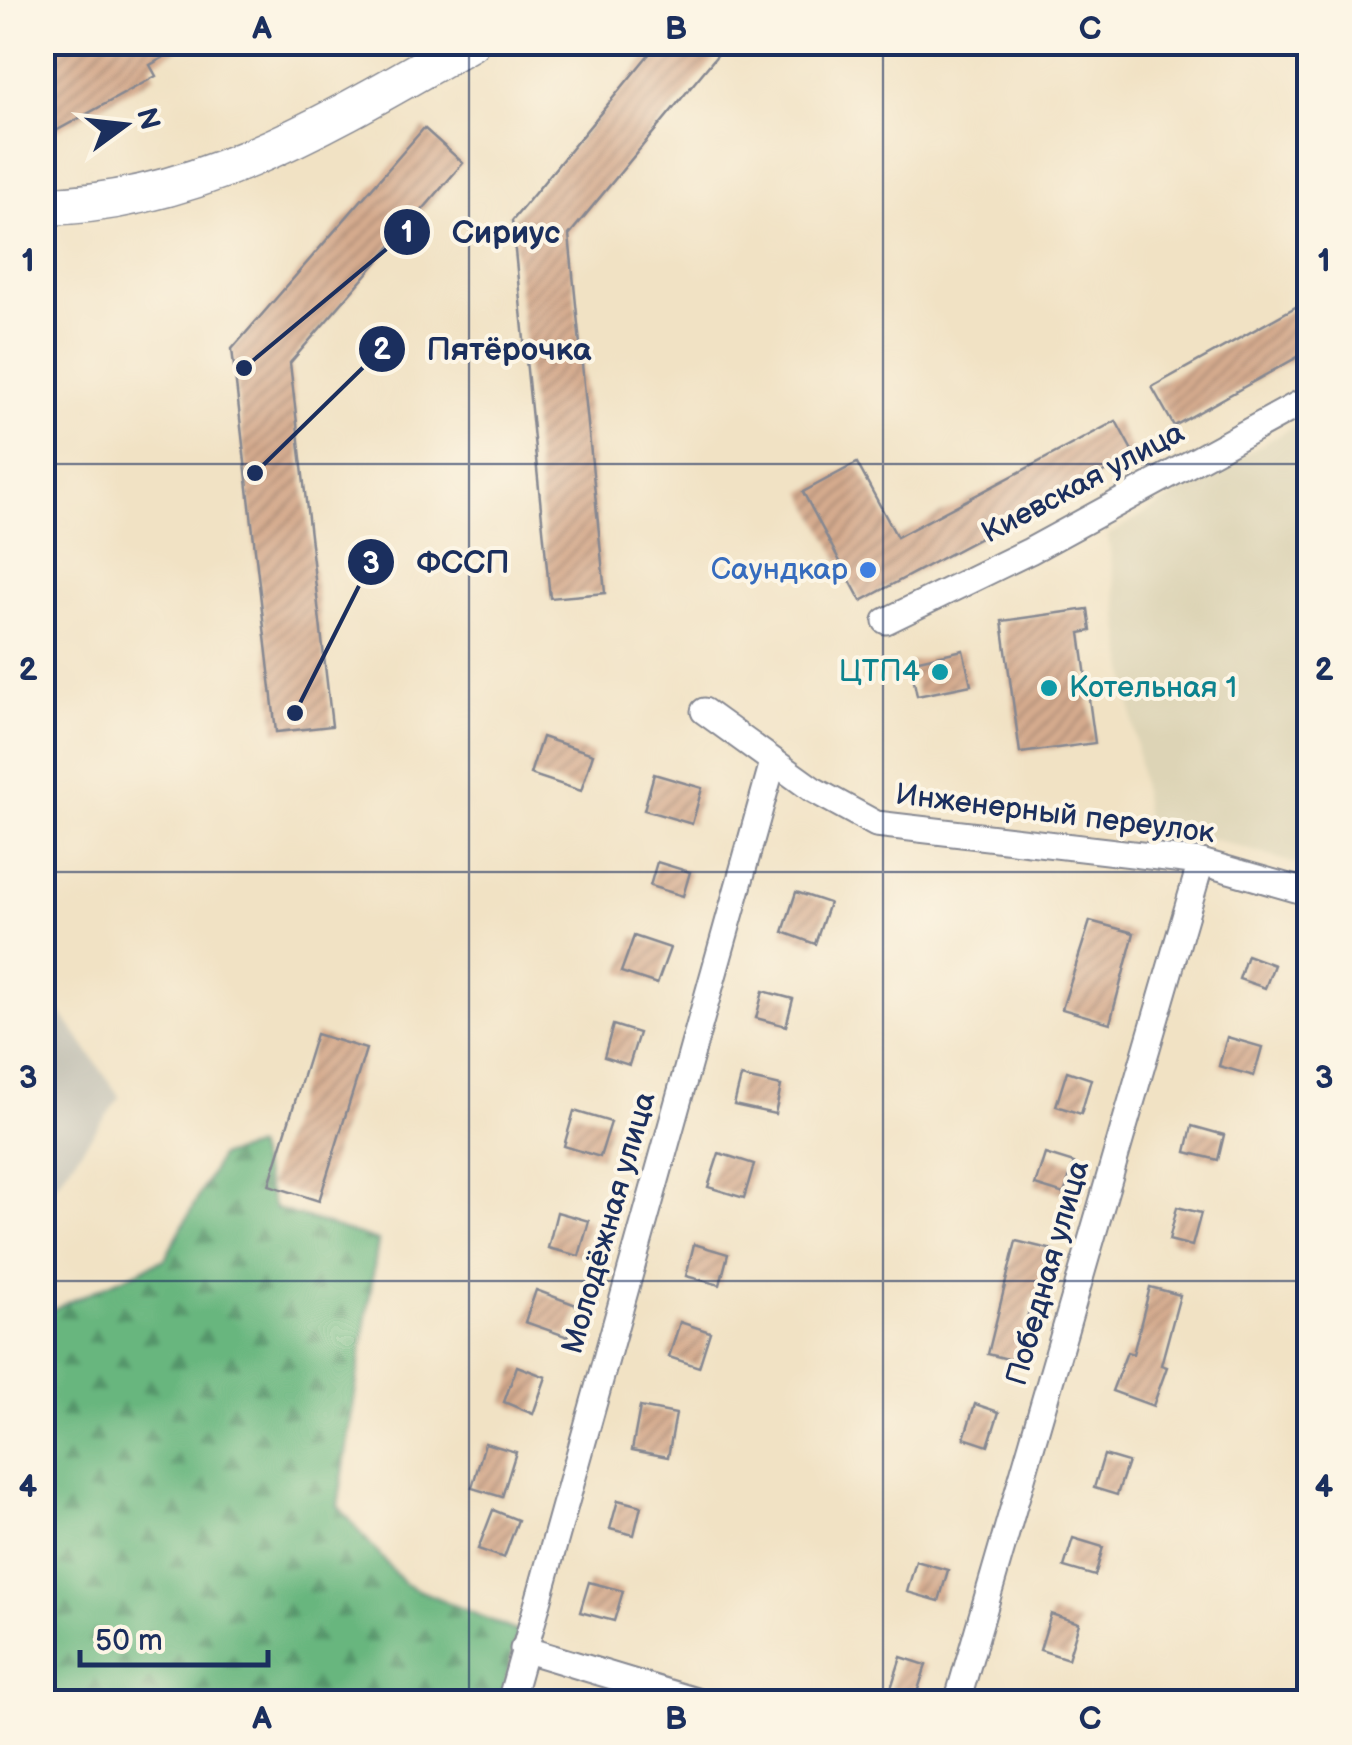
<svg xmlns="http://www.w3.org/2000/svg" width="1352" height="1745" font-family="'Balsamiq Sans',sans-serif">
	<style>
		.built { fill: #ddd4b6 }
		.industrial { fill: #c7c5b8 }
		.forest { fill: url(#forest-firs); stroke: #42726e; stroke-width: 2.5 }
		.building { fill: url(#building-hatch) }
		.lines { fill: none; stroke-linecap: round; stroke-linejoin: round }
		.minor-casing { stroke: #868891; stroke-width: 29 }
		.secondary-casing { stroke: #868891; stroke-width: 41 }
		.minor { stroke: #fff; stroke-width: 25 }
		.secondary { stroke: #fff; stroke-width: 38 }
		.grid { fill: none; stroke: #1b2f5e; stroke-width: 2.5; stroke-opacity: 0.55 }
		.shop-dot { fill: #3f7fe0; stroke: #fcf5e5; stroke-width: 4 }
		.culture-dot { fill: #0f9aa8; stroke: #fcf5e5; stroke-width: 4 }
		.labels { text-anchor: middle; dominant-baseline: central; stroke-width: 8; stroke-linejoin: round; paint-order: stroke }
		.street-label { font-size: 30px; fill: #1b2f5e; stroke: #fcf5e5 }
		.shop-label { font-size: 30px; fill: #366cbe; stroke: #fcf5e5; text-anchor: end }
		.culture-label { font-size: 30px; fill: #0d838f; stroke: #fcf5e5; text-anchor: end }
		.leader { fill: none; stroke: #1b2f5e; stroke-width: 4 }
		.callout-dot { fill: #1b2f5e; stroke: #fcf5e5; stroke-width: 4 }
		.mark-label { font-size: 30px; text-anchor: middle; font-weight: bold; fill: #fff }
		.callout-label { font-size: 32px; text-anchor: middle; font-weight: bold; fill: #1b2f5e; stroke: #fcf5e5; stroke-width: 8; stroke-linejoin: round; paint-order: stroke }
		.neatline { fill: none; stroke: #1b2f5e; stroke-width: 4 }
		.grid-label { font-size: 32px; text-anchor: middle; font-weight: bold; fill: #1b2f5e }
	</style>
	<defs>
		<pattern id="forest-firs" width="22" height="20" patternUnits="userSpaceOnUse" patternTransform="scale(2.5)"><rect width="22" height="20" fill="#68b67e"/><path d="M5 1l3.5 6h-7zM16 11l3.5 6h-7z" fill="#55946a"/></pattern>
		<pattern id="building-hatch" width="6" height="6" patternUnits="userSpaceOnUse" patternTransform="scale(2.5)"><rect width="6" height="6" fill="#d5ab8e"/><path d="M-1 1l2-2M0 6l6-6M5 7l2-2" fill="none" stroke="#ac8c77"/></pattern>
	</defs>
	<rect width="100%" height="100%" fill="#fcf5e5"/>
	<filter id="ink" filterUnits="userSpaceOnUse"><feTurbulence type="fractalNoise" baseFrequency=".01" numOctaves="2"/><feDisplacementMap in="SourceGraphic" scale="20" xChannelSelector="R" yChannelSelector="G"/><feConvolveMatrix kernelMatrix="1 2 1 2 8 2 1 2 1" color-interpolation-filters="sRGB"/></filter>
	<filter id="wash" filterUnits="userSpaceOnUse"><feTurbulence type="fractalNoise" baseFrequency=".0048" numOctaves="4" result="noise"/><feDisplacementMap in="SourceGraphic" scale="40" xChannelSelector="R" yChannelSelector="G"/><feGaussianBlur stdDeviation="2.25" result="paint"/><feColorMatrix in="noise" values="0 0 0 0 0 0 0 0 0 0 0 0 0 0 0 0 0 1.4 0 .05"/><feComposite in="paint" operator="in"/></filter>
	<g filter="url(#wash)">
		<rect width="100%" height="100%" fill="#f1e2c4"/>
		<polygon class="built" points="1309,417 1309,868 1146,819 1108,535"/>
		<polygon class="industrial" points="43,987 120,1097 43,1202"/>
		<polygon class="forest" points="255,1147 274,1208 378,1241 338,1506 404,1584 518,1632 500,1702 43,1702 42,1314 165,1259 220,1156"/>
		<g id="blocks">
			<g class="building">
				<polygon points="47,42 191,42 150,65 156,76 52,133 42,116 42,53 50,49"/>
				<polygon points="659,42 728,42 569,235 605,593 550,598 512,221"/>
				<polygon points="424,128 463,163 290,363 332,726 276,732 232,349"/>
				<polygon points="1310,299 1310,350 1174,426 1152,387"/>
				<polygon points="1116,421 1135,456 861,601 803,492 857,463 897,537"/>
				<polygon points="1088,609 1091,631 1080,633 1095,743 1020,753 1002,621"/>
				<polygon points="963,650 971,685 917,696 910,662"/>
				<polygon points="542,737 593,754 581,791 530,774"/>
				<polygon points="654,774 702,788 692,824 644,810"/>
				<polygon points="657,862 690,872 683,896 650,886"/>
				<polygon points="796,892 829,903 815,944 783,932"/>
				<polygon points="1090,921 1134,933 1110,1023 1062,1009"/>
				<polygon points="634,936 670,948 657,984 621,972"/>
				<polygon points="1247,955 1274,965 1265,988 1239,979"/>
				<polygon points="763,991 793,999 786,1026 756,1018"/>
				<polygon points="613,1025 639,1033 629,1065 604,1057"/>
				<polygon points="316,1034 366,1049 319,1201 269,1185"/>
				<polygon points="1227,1037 1262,1047 1254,1076 1219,1066"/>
				<polygon points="1067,1071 1091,1079 1081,1114 1056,1106"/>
				<polygon points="741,1077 781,1086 775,1114 734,1105"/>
				<polygon points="574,1111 611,1122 600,1157 564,1146"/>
				<polygon points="1192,1126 1224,1135 1218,1160 1186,1152"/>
				<polygon points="719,1153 754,1164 744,1198 708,1187"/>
				<polygon points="1045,1154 1074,1163 1064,1194 1035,1185"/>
				<polygon points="1177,1207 1201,1213 1192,1246 1169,1240"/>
				<polygon points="557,1212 589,1221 579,1256 548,1248"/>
				<polygon points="1016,1241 1053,1250 1041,1296 1033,1295 1016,1361 988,1354"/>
				<polygon points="694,1244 728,1254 720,1285 686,1276"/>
				<polygon points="1150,1287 1180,1295 1161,1365 1167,1367 1153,1406 1112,1391 1127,1352 1133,1354"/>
				<polygon points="536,1290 579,1306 568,1337 525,1322"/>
				<polygon points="680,1322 710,1332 699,1367 669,1357"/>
				<polygon points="517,1366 546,1377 533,1414 504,1402"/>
				<polygon points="975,1404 999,1412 988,1446 964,1438"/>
				<polygon points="640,1407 676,1414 668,1457 632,1450"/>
				<polygon points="485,1443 516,1452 502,1497 472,1488"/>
				<polygon points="1104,1455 1128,1462 1117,1495 1094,1488"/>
				<polygon points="618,1500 641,1506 634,1535 610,1529"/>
				<polygon points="493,1510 518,1520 504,1558 478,1549"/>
				<polygon points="1073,1538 1103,1547 1095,1576 1064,1567"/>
				<polygon points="916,1561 948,1570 939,1601 907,1592"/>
				<polygon points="589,1582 623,1591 614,1621 580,1612"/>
				<polygon points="1051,1614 1079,1623 1068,1659 1040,1650"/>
				<polygon points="901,1657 926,1665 916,1696 891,1688"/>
			</g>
		</g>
	</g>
	<g filter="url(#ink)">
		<use href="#blocks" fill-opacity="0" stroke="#868891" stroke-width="2.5"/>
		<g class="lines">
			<defs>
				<g id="minor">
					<polyline points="886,621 1030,551 1310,398"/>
					<polyline points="704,711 812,789 876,824 1201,862 1310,893"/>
					<polyline points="523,1649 699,1702"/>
					<polyline points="510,1702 773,762"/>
					<polyline points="957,1702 1201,862"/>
				</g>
				<path id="secondary" d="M42 206C197 205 340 116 470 42"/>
			</defs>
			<use href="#minor" class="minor-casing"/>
			<use href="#secondary" class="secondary-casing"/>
			<use href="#minor" class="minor"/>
			<use href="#secondary" class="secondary"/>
		</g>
	</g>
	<path class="grid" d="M469 42V1702M883 42V1702M42 464H1310M42 872H1310M42 1281H1310"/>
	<circle class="shop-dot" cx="868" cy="570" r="10"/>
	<g class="culture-dot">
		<circle cx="940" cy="672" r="10"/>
		<circle cx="1049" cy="688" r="10"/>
	</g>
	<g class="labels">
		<g class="street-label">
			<text transform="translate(1083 483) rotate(-28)">Киевская улица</text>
			<text transform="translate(1055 814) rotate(7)">Инженерный переулок</text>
			<text transform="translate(609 1223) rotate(-74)">Молодёжная улица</text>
			<text transform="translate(1048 1273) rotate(-74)">Победная улица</text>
		</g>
		<g class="shop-label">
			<text x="848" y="570">Саундкар</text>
		</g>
		<g class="culture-label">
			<text x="920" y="672">ЦТП4</text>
			<text x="1069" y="688" text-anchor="start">Котельная 1</text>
		</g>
	</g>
	<path class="leader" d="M244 368L407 232M255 473L382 349M295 713L371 562"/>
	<g class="callout-dot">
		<circle cx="244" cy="368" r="10"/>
		<circle cx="255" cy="473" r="10"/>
		<circle cx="295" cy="713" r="10"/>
		<circle cx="407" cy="232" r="25"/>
		<circle cx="382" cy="349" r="25"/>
		<circle cx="371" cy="562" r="25"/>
	</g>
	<g class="mark-label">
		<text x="407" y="242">1</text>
		<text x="382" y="359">2</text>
		<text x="371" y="573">3</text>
	</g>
	<g class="callout-label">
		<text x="506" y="243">Сириус</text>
		<text x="509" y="360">Пятёрочка</text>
		<text x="463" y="573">ФССП</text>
	</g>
	<rect width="1352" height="1745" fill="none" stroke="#fcf5e5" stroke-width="110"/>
	<g transform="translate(125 125) rotate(75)" stroke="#fcf5e5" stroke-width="8" paint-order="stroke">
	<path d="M0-8L18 38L0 25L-18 38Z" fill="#1b2f5e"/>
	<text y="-15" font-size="28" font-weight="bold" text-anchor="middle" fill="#1b2f5e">N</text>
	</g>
	<path d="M80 1650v15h188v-15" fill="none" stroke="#1b2f5e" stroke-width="5"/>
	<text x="95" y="1650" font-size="30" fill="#1b2f5e" stroke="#fcf5e5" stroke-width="8" paint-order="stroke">50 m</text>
	<rect x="55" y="55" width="1242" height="1635" class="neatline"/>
	<g class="grid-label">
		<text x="262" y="39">A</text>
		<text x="676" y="39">B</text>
		<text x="1090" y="39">C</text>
		<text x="28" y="271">1</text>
		<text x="1324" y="271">1</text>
		<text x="28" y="680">2</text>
		<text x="1324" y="680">2</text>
		<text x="28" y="1088">3</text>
		<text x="1324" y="1088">3</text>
		<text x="28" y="1497">4</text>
		<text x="1324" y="1497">4</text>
		<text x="262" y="1729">A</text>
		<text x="676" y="1729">B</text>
		<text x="1090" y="1729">C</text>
	</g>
</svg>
